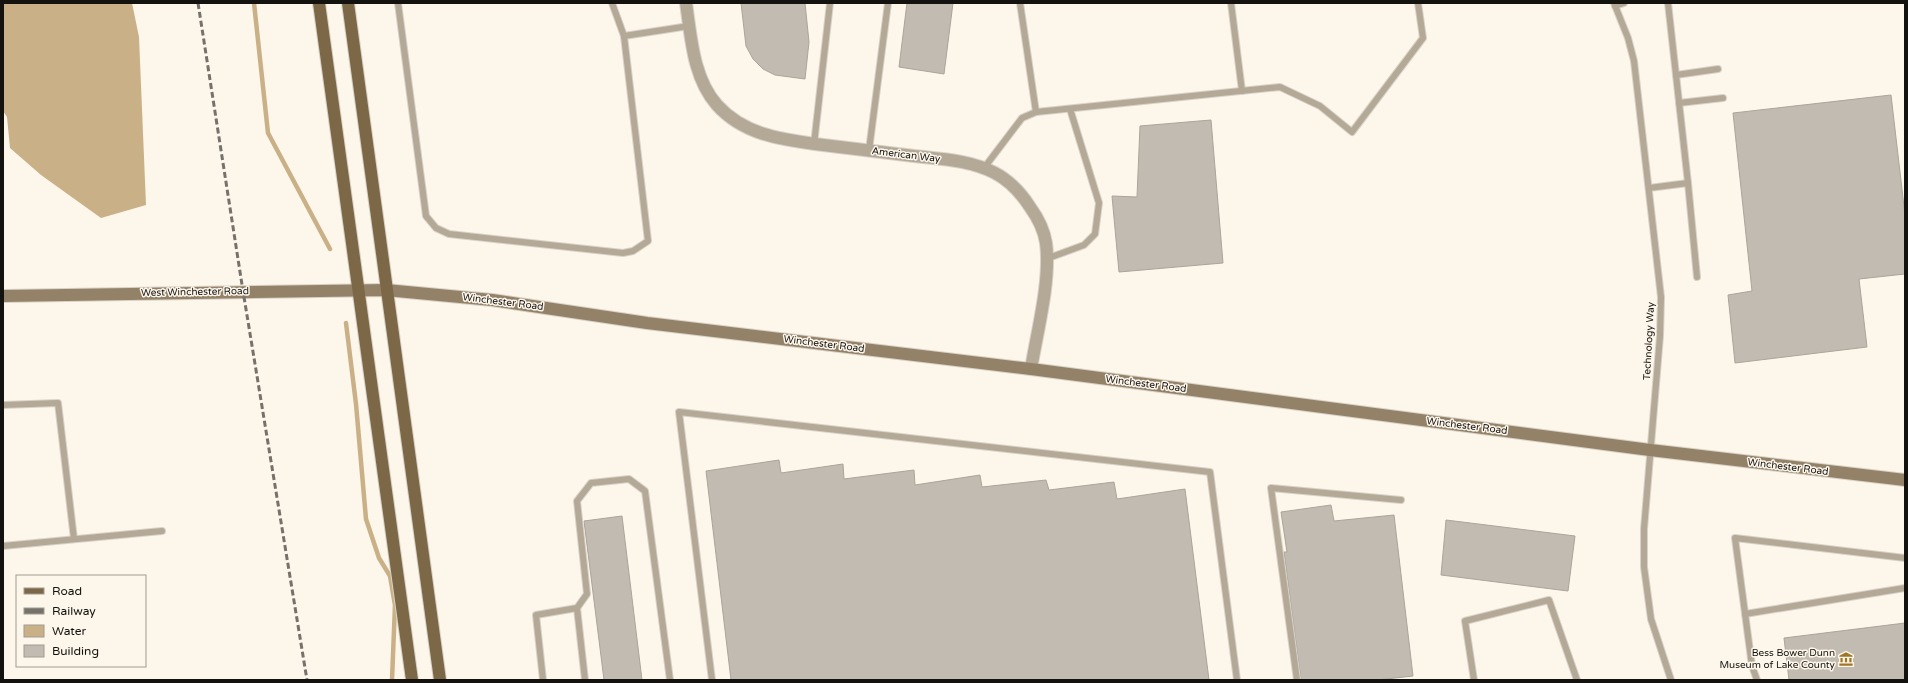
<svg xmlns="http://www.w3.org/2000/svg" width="1908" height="683" font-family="'Varela Round',sans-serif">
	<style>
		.water { fill: #cab087 }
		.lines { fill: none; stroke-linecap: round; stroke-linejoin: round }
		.stream { stroke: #cab087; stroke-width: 4.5 }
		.building { fill: #c1bbb1; stroke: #aaa49a }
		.service-casing { stroke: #d8d2c8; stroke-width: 8 }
		.minor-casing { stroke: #d8d2c8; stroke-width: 14 }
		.secondary-casing { stroke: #d8d2c8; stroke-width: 14 }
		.primary-casing { stroke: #d8d2c8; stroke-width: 14 }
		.service { stroke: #b4a897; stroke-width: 6 }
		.minor { stroke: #b4a897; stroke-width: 12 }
		.secondary { stroke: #938268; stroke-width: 12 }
		.primary { stroke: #7c6747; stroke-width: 12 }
		.rail { stroke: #76726b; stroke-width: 3; stroke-dasharray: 6 3; stroke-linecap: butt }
		.labels { text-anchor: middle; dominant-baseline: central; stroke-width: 3; stroke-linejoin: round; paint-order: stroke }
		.street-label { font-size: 10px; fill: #14120e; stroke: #fdf6eb }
		.poi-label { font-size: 10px; fill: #14120e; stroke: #fdf6eb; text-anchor: end }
	</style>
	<rect width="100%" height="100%" fill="#fdf6eb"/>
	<polygon class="water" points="3,3 132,3 139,37 146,205 101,218 41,175 10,148 7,117 3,111"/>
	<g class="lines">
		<g class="stream">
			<polyline points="254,3 268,133 330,249"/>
			<polyline points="346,323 356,404 366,519 379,558 390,576 395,605 392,680"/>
		</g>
	</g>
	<g class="building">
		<polygon points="741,3 805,3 809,42 805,79 775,75 763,69 753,59 746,46"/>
		<polygon points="907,3 953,3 944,74 899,67"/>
		<polygon points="1891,95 1905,215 1905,274 1859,279 1867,347 1735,363 1728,295 1752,291 1733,113"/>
		<polygon points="1211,120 1223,263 1119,272 1112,196 1137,197 1140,126"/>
		<polygon points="779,460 781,473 843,464 844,479 914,470 915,485 980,475 982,487 1046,480 1049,490 1114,482 1117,499 1185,489 1209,680 731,680 706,471"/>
		<polygon points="1331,505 1334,521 1394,515 1413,676 1377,680 1301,680 1284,552 1287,552 1281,512"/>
		<polygon points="622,516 642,680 604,680 584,521"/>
		<polygon points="1446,520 1575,536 1568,591 1441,575"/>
		<polygon points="1905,623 1905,680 1789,680 1784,638"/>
	</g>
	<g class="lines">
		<defs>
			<g id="service">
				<polyline points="398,3 426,216 436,228 449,234 623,253 633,251 648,241 624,36 612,3"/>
				<polyline points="1020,3 1036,112"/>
				<polyline points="1231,3 1242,91"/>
				<polyline points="1614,3 1628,38 1634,61 1661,297 1660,336 1644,529 1644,567 1651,619 1671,680"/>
				<polyline points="1668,3 1688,183"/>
				<polyline points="1615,6 1624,3"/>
				<polyline points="624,36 689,26"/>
				<polyline points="1676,75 1718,69"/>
				<polyline points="1679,103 1723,98"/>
				<polyline points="814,144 830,3"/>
				<polyline points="869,150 888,3"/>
				<polyline points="984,168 1022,118 1036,112 1280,87 1320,106 1352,132 1423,38 1418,3"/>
				<polyline points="1649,188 1688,183 1697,277"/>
				<polyline points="1046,259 1084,245 1095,234 1099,203 1070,109"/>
				<polyline points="3,405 58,403 74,539"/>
				<polyline points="3,546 162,531"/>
				<polyline points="577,608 585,680"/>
				<polyline points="1745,614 1905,588"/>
				<polyline points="543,680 536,615 577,608 587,594 577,501 591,483 629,479 645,491 670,680"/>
				<polyline points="712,680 679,412 1210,472 1237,680"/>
				<polyline points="1297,680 1271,488 1401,500"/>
				<polyline points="1474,680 1465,621 1549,600 1577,680"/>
				<polyline points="1757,680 1752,666 1735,538 1905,558"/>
			</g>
			<path id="minor" d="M686 3C691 37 693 78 717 105 743 134 779 139 815 144 848 148 881 152 914 156 941 159 970 160 995 173 1010 181 1021 193 1030 207 1038 218 1044 230 1046 243 1051 280 1037 332 1031 369"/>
			<polyline id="secondary" points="3,296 386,290 492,300 647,323 1031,369 1650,450 1905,480"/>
			<g id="primary">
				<polyline points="319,3 412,680"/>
				<polyline points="348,3 440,680"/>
			</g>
		</defs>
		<use href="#service" class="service-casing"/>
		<use href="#minor" class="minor-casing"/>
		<use href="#secondary" class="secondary-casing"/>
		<use href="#primary" class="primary-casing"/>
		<use href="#service" class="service"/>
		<use href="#minor" class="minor"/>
		<use href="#secondary" class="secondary"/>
		<use href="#primary" class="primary"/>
		<polyline class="rail" points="198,3 243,291 307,680"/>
	</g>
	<defs>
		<symbol id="museum-bare" viewBox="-9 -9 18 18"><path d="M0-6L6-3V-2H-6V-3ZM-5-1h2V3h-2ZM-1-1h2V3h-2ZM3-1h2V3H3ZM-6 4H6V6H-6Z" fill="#a17526" stroke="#fdf6eb" stroke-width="2.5" paint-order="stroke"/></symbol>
	</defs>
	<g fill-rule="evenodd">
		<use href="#museum-bare" x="1836" y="649" width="20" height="20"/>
	</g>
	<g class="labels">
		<g class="street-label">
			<text transform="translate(906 155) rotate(7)">American Way</text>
			<text transform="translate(195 292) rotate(-1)">West Winchester Road</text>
			<text transform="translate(503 302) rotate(7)">Winchester Road</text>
			<text transform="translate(1649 341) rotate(-87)">Technology Way</text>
			<text transform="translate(824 344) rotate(7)">Winchester Road</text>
			<text transform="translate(1146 384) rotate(7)">Winchester Road</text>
			<text transform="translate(1467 426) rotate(7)">Winchester Road</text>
			<text transform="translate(1788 467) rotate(7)">Winchester Road</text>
		</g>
		<g class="poi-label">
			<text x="1835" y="653">Bess Bower Dunn<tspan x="1835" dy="12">Museum of Lake County</tspan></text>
		</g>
	</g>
	<rect width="1908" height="683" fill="none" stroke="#14120e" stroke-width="8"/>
	<rect x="16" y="575" width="130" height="92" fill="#fdf6eb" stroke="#a09b93"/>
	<rect x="24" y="588" width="20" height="6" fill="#7c6747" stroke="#a09b93"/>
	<text x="52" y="595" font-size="12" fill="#14120e">Road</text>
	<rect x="24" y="608" width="20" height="6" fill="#76726b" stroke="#a09b93"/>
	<text x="52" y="615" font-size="12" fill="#14120e">Railway</text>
	<rect x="24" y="625" width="20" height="12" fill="#cab087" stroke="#a09b93"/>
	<text x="52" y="635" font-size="12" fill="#14120e">Water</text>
	<rect x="24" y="645" width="20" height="12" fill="#c1bbb1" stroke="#a09b93"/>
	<text x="52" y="655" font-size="12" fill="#14120e">Building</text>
</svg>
